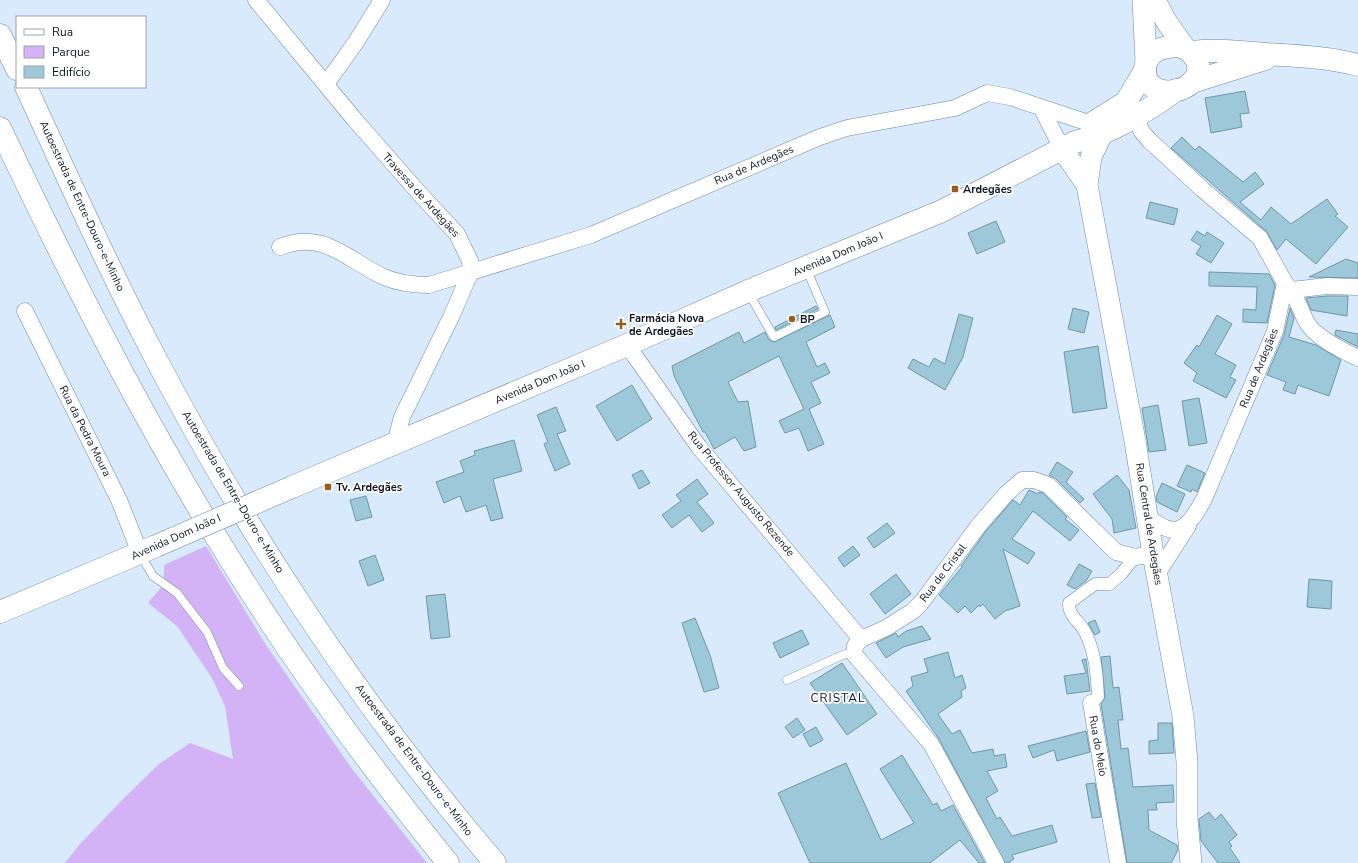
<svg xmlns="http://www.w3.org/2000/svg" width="1358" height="863" font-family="'Nunito Sans',sans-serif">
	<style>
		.green { fill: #d3b2f6 }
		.building { fill: #9dc8da; stroke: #6e97a8 }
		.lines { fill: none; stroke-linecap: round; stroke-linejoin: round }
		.service-casing { stroke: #6d89a4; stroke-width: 9 }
		.pedestrian-casing { stroke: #6d89a4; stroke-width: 13 }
		.minor-casing { stroke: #6d89a4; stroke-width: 17 }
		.tertiary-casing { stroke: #6d89a4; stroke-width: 22 }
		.primary-casing { stroke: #6d89a4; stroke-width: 23 }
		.motorway-casing { stroke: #6d89a4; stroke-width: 23 }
		.service { stroke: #fff; stroke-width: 8 }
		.pedestrian { stroke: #fff; stroke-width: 12 }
		.minor { stroke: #fff; stroke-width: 16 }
		.tertiary { stroke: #fff; stroke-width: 21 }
		.primary { stroke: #fff; stroke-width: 22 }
		.motorway { stroke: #fff; stroke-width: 22 }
		.primary-bridge-casing { stroke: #6d89a4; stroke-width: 23; stroke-linecap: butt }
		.primary-bridge { stroke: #fff; stroke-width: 22 }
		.poi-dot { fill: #965e18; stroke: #fff; stroke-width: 1.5 }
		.labels { text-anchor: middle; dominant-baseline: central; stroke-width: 3.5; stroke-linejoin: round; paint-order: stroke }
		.street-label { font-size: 11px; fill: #0c1721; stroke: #fff }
		.poi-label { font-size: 11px; font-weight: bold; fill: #0c1721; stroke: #fff; text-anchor: start }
		.neighbourhood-label { font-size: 12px; letter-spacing: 1px; fill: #0c1721; stroke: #fff }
	</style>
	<rect width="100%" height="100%" fill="#d8eafc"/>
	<polygon class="green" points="206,546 266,645 352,769 427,863 65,863 79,845 125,797 159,764 190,743 233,759 225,706 212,678 177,626 148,603 164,584 164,565"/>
	<g class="building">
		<polygon points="1245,91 1249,113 1240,114 1242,127 1211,133 1205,98"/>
		<polygon points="1182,137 1195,150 1199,146 1243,182 1255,172 1264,184 1240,202 1261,220 1271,207 1291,224 1327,199 1338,214 1335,216 1348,227 1316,264 1286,239 1277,250 1266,231 1171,148"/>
		<polygon points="1150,202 1178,209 1174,225 1146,218"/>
		<polygon points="996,221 1005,242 977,254 968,233"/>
		<polygon points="1197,231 1205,236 1207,232 1224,243 1211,263 1196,254 1201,246 1191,240"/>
		<polygon points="1346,259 1358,263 1358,278 1309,277"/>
		<polygon points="1209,272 1269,274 1275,285 1267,323 1243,322 1243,309 1256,310 1257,287 1209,286"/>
		<polygon points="1327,296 1348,296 1347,316 1311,310 1306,298"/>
		<polygon points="816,306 818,309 776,330 775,327"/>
		<polygon points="1073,308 1089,312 1084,333 1068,329"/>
		<polygon points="1290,308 1294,318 1289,337 1316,345 1341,360 1329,396 1298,385 1295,394 1283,390 1286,382 1267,375 1284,335"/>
		<polygon points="959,314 973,318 963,357 945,390 908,368 913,359 929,367 934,358 945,364"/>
		<polygon points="830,315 835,327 806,342 817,367 825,363 830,373 811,382 821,403 809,409 824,444 808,451 799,428 785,433 779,421 804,409 779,356 728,382 738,402 748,401 756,447 744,451 735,437 714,449 705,432 703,432 674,376 672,366 739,332 744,343 765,332 769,340 774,342"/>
		<polygon points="1217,315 1232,324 1215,354 1236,365 1230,377 1236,380 1226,398 1193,381 1197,373 1184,363 1197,345 1199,347"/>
		<polygon points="1336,330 1358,334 1358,347 1335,335"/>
		<polygon points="1098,346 1107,408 1073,413 1064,352"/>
		<polygon points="632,385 652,419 617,441 596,406"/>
		<polygon points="1199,398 1207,443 1189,446 1182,401"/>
		<polygon points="1158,405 1166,450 1149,452 1142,408"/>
		<polygon points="556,407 566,431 557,434 570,464 555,471 544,444 548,442 537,415"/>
		<polygon points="514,440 522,471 493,479 503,518 491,521 486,505 466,512 460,496 444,503 436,482 464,472 460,461 475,455 474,451"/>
		<polygon points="1057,462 1073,472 1066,482 1084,499 1080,503 1055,478 1049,475"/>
		<polygon points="1187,465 1205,473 1197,492 1192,489 1191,492 1177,486"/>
		<polygon points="642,470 650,483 639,489 632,475"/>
		<polygon points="1117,475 1129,490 1136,528 1114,533 1112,519 1093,494"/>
		<polygon points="697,479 708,494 697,502 714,523 702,532 689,515 672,528 662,515 681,501 676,495"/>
		<polygon points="1162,483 1185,494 1177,512 1157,502 1156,497"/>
		<polygon points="1029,490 1038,494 1039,492 1043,493 1067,517 1065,519 1079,530 1070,541 1033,511 1012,539 1035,553 1028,564 1003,549 1020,606 1005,611 995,619 983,604 980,607 979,605 971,613 965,606 958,613 939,595 962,567 961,566 986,531 1013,500 1020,505"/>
		<polygon points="366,496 372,517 356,521 350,500"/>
		<polygon points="887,523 895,533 874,548 867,538"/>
		<polygon points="853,546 860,555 844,567 838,558"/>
		<polygon points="375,555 384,580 368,586 359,561"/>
		<polygon points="1079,564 1092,571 1086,581 1075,589 1067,585"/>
		<polygon points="896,574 911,594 885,614 870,594"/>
		<polygon points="1309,579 1332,581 1331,609 1307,607"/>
		<polygon points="445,594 450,637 431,639 426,596"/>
		<polygon points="695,618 710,655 719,688 704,692 682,623"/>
		<polygon points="1095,620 1100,632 1095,635 1088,623"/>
		<polygon points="922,626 931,639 903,647 886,658 876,643 896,633 898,637 906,631"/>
		<polygon points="802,630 809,644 780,658 773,643"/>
		<polygon points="948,652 955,678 962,675 966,688 961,691 962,697 938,714 952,734 960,730 972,753 993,749 994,756 1005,754 1007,767 987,771 998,791 986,798 997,819 1000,817 1012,836 1052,825 1057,842 1012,855 1014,859 1008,863 1005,863 939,739 906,691 913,686 911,677 928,672 924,659"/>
		<polygon points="1110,656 1113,688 1119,687 1123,720 1118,720 1121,749 1128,748 1133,787 1173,785 1174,802 1156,803 1157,810 1148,810 1149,830 1177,845 1178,850 1171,863 1127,863 1101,704 1105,697 1101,657"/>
		<polygon points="1086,659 1090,691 1067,694 1064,676 1086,673 1082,660"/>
		<polygon points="842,663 877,714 847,735 810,683"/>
		<polygon points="797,718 805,730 793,738 785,727"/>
		<polygon points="1158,723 1172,723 1174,753 1149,754 1149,741 1158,740"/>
		<polygon points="816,727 823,740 810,747 803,734"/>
		<polygon points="1086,731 1090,752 1057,761 1054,750 1033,758 1028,746"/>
		<polygon points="902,755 933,805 937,803 941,811 953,805 985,863 979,863 960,840 930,863 810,863 778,793 846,763 881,840 914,823 880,769"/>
		<polygon points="1095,783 1101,817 1092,818 1086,784"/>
		<polygon points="1209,812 1215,820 1221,814 1237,835 1229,842 1232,846 1230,848 1240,863 1218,863 1201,841 1199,819"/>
	</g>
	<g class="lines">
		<defs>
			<g id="service">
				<polyline points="748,292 774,337 825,312 806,268"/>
				<polyline points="140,554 153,576 177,593 207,632 223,668 239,686"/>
				<polyline points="787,680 845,654 854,654"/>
			</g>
			<path id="pedestrian" d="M1091 703 1098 697C1097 674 1095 650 1084 630 1078 621 1068 614 1069 603L1095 584H1110L1121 574 1135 557"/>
			<g id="minor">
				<polyline points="256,0 355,120 420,194 457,234 470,261 471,271 452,315 402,417 398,432 400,440"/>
				<polyline points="326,84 356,42 382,0"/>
				<polyline points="1042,109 1062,149"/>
				<path d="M1135 116 1142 132 1150 141 1202 189 1260 238 1285 283 1275 331 1204 499C1188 529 1176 542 1146 515"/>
				<path d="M280 247C324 229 348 261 384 277 398 283 414 285 429 285L591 235 820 137 847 128 955 108 987 93 1010 97 1092 124"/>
				<path d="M1285 283C1296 294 1299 307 1306 321 1314 337 1342 350 1358 358"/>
				<polyline points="1292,290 1327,286 1358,287"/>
				<polyline points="25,311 119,500 140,553"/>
				<polyline points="627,345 699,447 861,639"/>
				<polyline points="1157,574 1188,526"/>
				<polyline points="1091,703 1118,863"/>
				<polyline points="996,863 931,744 854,654 855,646 861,639 886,628 913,611 921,603 979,525 1006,494 1022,480 1034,480 1048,485 1116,552 1135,557 1153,554"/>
			</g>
			<g id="tertiary">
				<polyline points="1143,0 1146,62"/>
				<polyline points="1155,0 1166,21 1185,48"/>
				<polyline points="1103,132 1091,157 1087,185 1135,441 1153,554 1183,716 1187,762 1187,819 1191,863"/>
				<polyline points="1062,149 1087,185"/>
			</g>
			<g id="primary">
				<path d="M1177 46C1193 49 1207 67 1192 82 1183 92 1162 95 1152 86 1140 76 1144 56 1158 50 1164 47 1171 47 1177 46Z"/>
				<path d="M1192 52C1216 49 1242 52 1266 54 1297 56 1328 57 1358 65"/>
				<polyline points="1192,82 1265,59"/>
				<polyline points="1091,124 1126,102 1145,70"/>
				<path d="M292 487 627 345 748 291 942 211 1075 142C1108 135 1150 110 1176 90"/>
				<polyline points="0,612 156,546"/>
			</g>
			<g id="motorway">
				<polyline points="0,35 17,69"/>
				<path d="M26 87C68 178 109 270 156 359 250 538 364 710 495 863"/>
				<path d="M0 128C78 293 161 455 261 608 318 696 382 781 448 863"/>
			</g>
		</defs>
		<use href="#service" class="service-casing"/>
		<use href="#pedestrian" class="pedestrian-casing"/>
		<use href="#minor" class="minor-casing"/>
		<use href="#tertiary" class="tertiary-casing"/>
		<use href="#primary" class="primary-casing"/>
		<use href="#motorway" class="motorway-casing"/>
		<use href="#service" class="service"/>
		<use href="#pedestrian" class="pedestrian"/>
		<use href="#minor" class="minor"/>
		<use href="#tertiary" class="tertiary"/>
		<use href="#primary" class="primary"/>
		<use href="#motorway" class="motorway"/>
		<defs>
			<polyline id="primary-bridge" points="156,546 292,487"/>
		</defs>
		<use href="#primary-bridge" class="primary-bridge-casing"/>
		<use href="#primary-bridge" class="primary-bridge"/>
	</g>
	<g class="poi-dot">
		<rect x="951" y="185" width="8" height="8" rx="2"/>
		<circle cx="792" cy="319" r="4"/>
		<path d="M619 318h4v4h4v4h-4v4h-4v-4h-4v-4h4z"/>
		<rect x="324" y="483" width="8" height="8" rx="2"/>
	</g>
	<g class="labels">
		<g class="street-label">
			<text transform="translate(754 165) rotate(-23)">Rua de Ardegães</text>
			<text transform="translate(421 195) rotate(48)">Travessa de Ardegães</text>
			<text transform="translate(82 206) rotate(65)">Autoestrada de Entre-Douro-e-Minho</text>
			<text transform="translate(838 254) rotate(-23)">Avenida Dom João I</text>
			<text transform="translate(1259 368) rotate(-68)">Rua de Ardegães</text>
			<text transform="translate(540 382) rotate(-23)">Avenida Dom João I</text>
			<text transform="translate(85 431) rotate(63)">Rua da Pedra Moura</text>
			<text transform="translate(233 492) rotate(59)">Autoestrada de Entre-Douro-e-Minho</text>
			<text transform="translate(741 494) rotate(50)">Rua Professor Augusto Rezende</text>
			<text transform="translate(1149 524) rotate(81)">Rua Central de Ardegães</text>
			<text transform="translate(176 537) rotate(-24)">Avenida Dom João I</text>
			<text transform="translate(943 573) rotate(-53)">Rua de Cristal</text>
			<text transform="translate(1098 746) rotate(80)">Rua do Meio</text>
			<text transform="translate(414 760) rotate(53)">Autoestrada de Entre-Douro-e-Minho</text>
		</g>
		<g class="poi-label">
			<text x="963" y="189">Ardegães</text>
			<text x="629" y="318">Farmácia Nova<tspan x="629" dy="13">de Ardegães</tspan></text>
			<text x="800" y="319">BP</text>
			<text x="336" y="487">Tv. Ardegães</text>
		</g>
		<g class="neighbourhood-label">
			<text x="838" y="698">CRISTAL</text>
		</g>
	</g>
	<rect x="16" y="16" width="130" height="72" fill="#ffffff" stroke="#9ea2a6"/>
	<rect x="24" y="29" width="20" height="6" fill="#ffffff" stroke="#9ea2a6"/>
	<text x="52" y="36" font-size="12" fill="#0c1721">Rua</text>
	<rect x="24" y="46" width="20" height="12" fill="#d3b2f6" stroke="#9ea2a6"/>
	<text x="52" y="56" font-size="12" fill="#0c1721">Parque</text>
	<rect x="24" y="66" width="20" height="12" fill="#9dc8da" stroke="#9ea2a6"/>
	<text x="52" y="76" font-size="12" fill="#0c1721">Edifício</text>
</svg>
